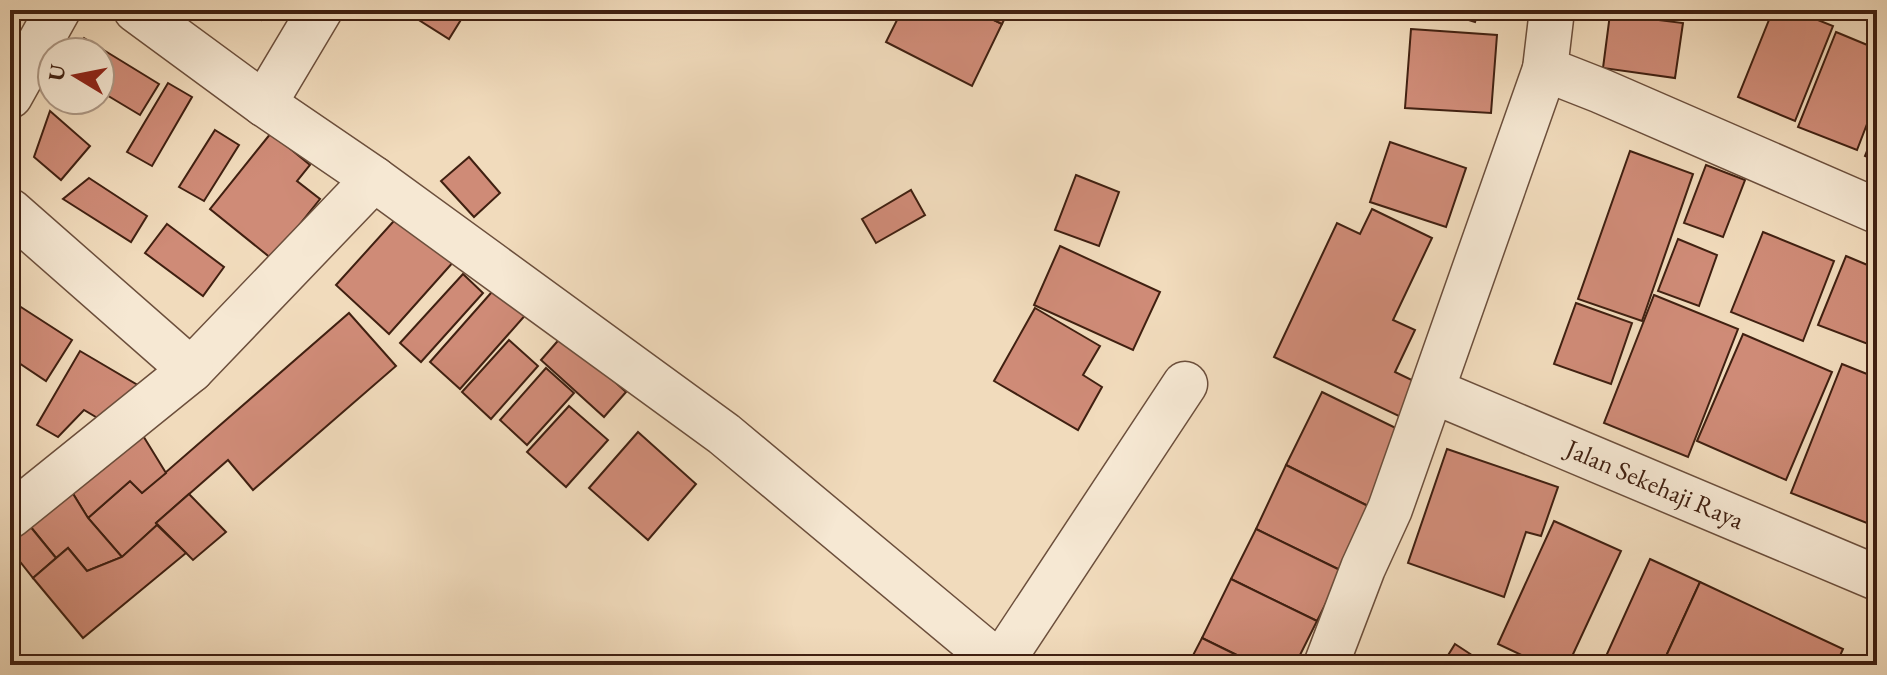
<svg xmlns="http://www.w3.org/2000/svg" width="1887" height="675" font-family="'EB Garamond',serif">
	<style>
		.building { fill: #cf8b77; stroke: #402011; stroke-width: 2 }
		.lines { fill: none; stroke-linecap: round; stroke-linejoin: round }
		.minor-casing { stroke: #6c4f3c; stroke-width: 47 }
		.minor { stroke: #f6e8d3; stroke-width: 44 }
		.labels { text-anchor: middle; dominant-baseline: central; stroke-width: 6; stroke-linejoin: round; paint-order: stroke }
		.street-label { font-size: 26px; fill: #402011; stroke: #f6e8d3 }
	</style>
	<rect width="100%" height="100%" fill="#f1dbbc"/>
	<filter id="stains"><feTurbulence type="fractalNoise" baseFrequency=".0025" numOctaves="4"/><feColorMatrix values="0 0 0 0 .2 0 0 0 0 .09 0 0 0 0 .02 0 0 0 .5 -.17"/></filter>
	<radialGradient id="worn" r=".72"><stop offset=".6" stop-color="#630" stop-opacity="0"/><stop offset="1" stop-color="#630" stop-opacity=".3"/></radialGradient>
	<g class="building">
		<polygon points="239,10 265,10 261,20"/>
		<polygon points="403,10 467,10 449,39"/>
		<polygon points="902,10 973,10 1002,24 972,86 886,42"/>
		<polygon points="973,10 1009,10 1002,24"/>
		<polygon points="1437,10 1479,10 1475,22"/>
		<polygon points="1773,10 1793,10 1833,26 1795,121 1738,97"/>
		<polygon points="1610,14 1683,23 1675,78 1603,68"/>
		<polygon points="1411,29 1497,35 1491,113 1405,108"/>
		<polygon points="1836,32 1877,49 1877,98 1857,150 1798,127"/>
		<polygon points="84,38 159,84 140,115 100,91 100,52 75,52"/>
		<polygon points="168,83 192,97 152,166 127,152"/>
		<polygon points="50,111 90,146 61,180 34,157"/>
		<polygon points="1877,126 1877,161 1865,156"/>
		<polygon points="215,130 239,145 204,201 179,187"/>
		<polygon points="271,133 310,165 297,181 320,199 272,259 210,209"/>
		<polygon points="1390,142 1466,168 1446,227 1370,202"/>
		<polygon points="1630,151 1693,174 1642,321 1578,299"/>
		<polygon points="469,157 500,193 474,217 441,181"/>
		<polygon points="1706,165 1745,180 1723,237 1684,223"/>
		<polygon points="1076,175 1119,192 1099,246 1055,230"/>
		<polygon points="89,178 147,216 131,242 63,199"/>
		<polygon points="911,190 925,215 876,243 862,219"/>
		<polygon points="1372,209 1432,238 1393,320 1415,330 1395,372 1418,383 1403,418 1274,357 1337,223 1360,234"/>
		<polygon points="402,212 455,260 389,334 336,285"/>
		<polygon points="167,224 224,267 203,296 145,253"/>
		<polygon points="1763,232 1834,261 1803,341 1731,312"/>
		<polygon points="1678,239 1717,255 1699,306 1658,291"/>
		<polygon points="1060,246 1160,292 1133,350 1034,305"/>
		<polygon points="1846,256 1877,269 1877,322 1868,344 1818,325"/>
		<polygon points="463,274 483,293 421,362 400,343"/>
		<polygon points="498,285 528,312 460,389 430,362"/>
		<polygon points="1654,295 1738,329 1688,457 1604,423"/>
		<polygon points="10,300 72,340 46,381 10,357"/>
		<polygon points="1576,303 1632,323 1611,384 1554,364"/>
		<polygon points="1035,308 1100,346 1083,375 1102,387 1078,430 994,381"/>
		<polygon points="349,313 396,366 253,490 228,460 156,523 157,525 122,557 88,518 130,481 142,493"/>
		<polygon points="1743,334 1832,372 1786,480 1697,441"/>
		<polygon points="563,335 626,392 604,417 541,360"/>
		<polygon points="509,340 538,366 491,419 462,392"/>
		<polygon points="80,351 141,387 106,423 84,410 58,437 37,425"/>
		<polygon points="1842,364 1877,378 1877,527 1791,493"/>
		<polygon points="546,368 574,393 527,445 500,420"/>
		<polygon points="1322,392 1408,434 1372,508 1286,465"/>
		<polygon points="569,406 608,440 566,487 527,452"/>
		<polygon points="638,432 696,484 648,540 589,488"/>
		<polygon points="142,434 166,473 142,493 130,481 88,518 67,484"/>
		<polygon points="1447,449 1558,487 1541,536 1526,532 1504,597 1408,563"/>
		<polygon points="1286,465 1372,508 1342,571 1256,529"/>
		<polygon points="67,484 88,518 122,557 87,571 68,548 56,558 25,520"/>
		<polygon points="189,494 226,532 193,560 156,523"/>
		<polygon points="25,520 56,558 33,578 10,549 10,533"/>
		<polygon points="1554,521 1621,551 1568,665 1543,665 1498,644"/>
		<polygon points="157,525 186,553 83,638 33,578 68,548 87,571 122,557"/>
		<polygon points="1256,529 1342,571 1317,621 1231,579"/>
		<polygon points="1650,559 1700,582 1662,665 1602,665"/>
		<polygon points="1231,579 1317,621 1295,665 1257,665 1202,638"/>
		<polygon points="1700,582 1843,649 1836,665 1662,665"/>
		<polygon points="1202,638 1257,665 1188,665"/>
		<polygon points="1455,644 1487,665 1442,665"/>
	</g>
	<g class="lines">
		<defs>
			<g id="minor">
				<polyline points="136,10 264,104 374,179"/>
				<polyline points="1552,10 1545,69 1601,91 1877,211"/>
				<polyline points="10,96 58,10"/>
				<polyline points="264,104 320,10"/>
				<polyline points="10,211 191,370 374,179 724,434 1001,665"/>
				<polyline points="1433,391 1877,578"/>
				<polyline points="10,516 191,370"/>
				<polyline points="1000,664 1185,384"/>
				<polyline points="1326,665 1363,568 1390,509 1545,69"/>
			</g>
		</defs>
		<use href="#minor" class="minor-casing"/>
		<use href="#minor" class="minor"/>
	</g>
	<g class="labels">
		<g class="street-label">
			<text transform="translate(1655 484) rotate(23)">Jalan Sekehaji Raya</text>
		</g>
	</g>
	<rect width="1887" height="675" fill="none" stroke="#f1dbbc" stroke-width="40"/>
	<rect x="12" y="12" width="1863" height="651" fill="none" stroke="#402011" stroke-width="4"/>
	<rect x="20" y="20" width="1847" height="635" fill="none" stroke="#402011" stroke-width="2"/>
	<g transform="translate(76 76) rotate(280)"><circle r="38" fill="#f6e8d3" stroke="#ad9885" stroke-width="2"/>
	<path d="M0-6L14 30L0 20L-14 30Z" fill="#8f2418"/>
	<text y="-12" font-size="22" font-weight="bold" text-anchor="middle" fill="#402011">U</text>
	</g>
	<rect width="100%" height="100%" filter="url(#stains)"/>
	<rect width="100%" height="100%" fill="url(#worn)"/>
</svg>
